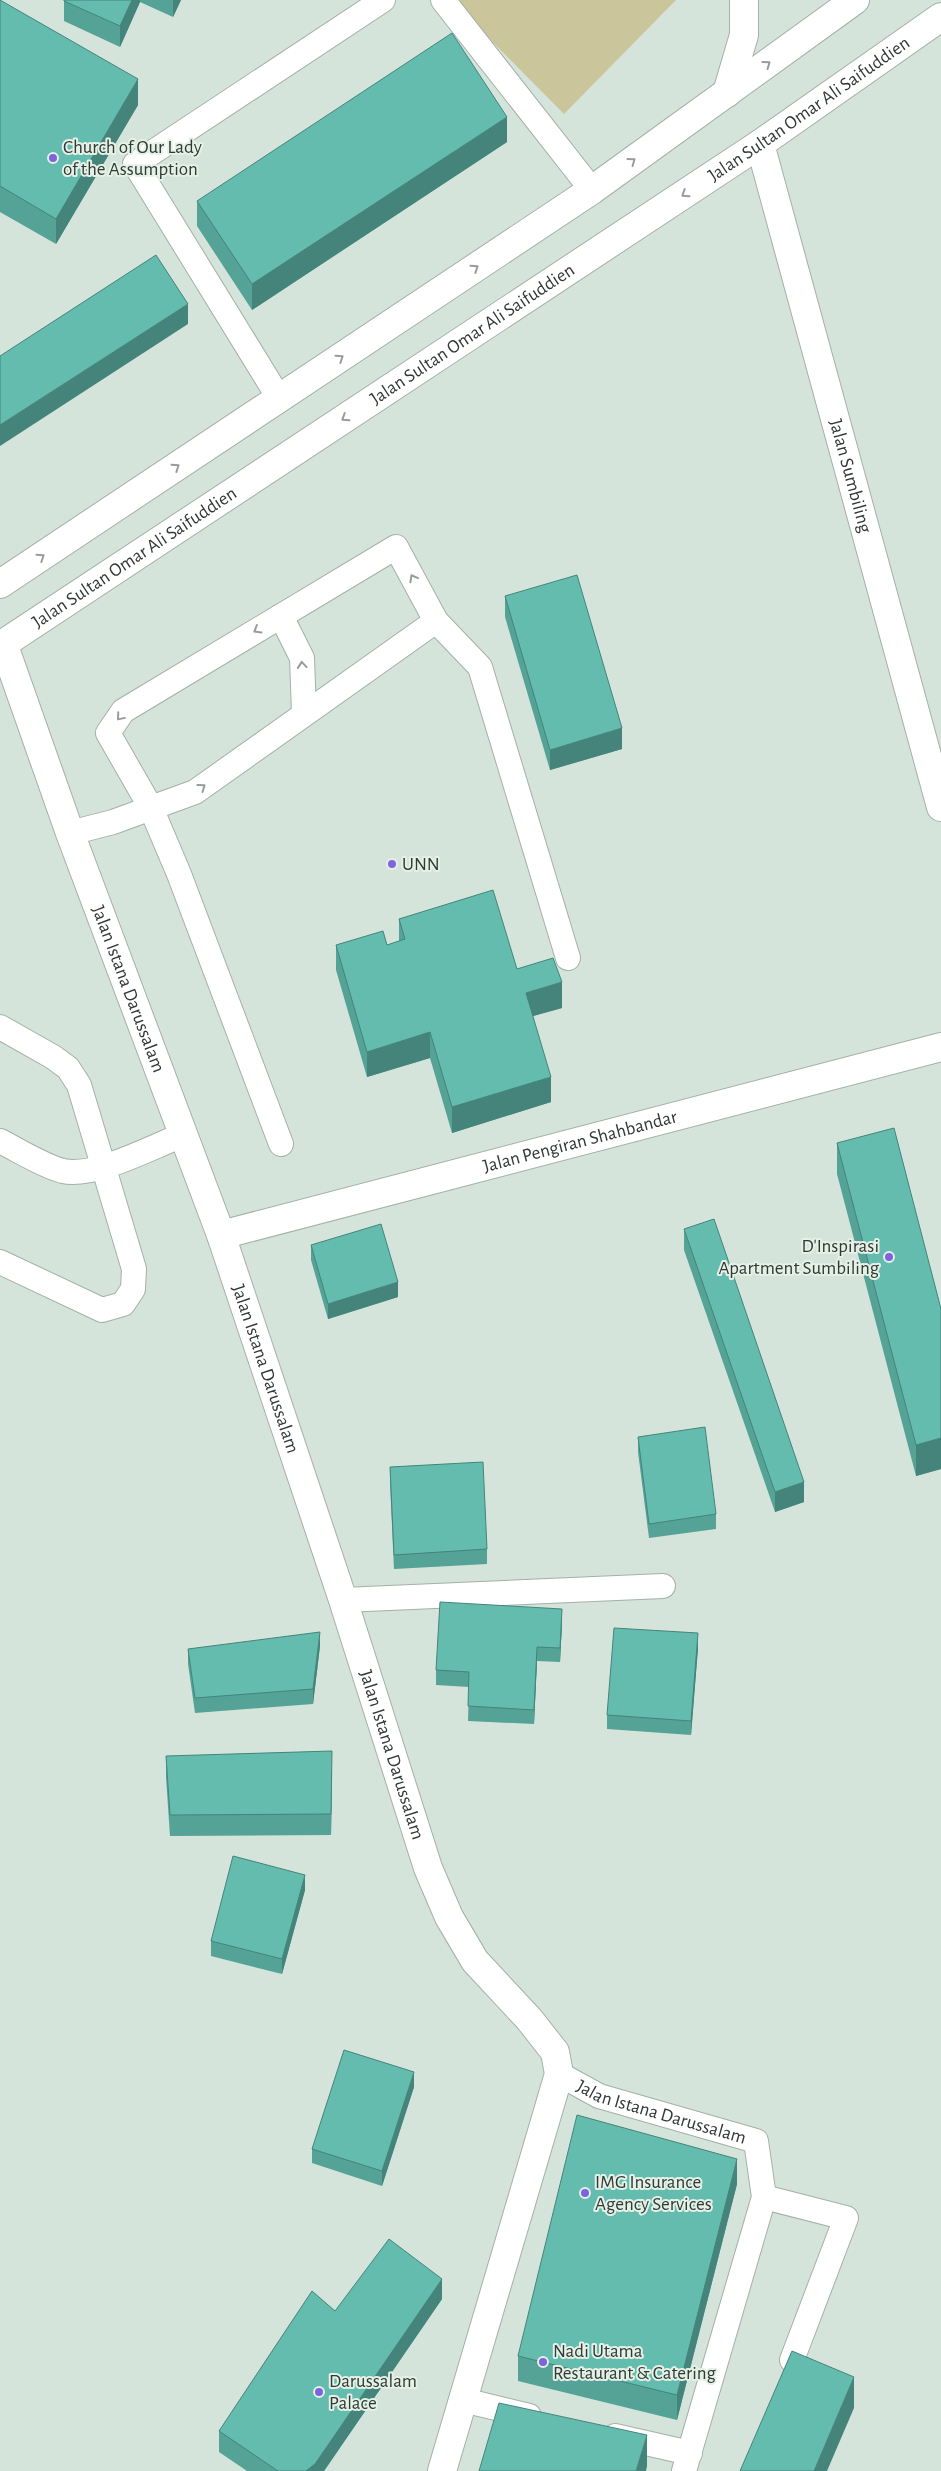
<svg xmlns="http://www.w3.org/2000/svg" width="941" height="2471" font-family="'Alegreya Sans',sans-serif">
	<style>
		.green { fill: #cac59a }
		.lines { fill: none; stroke-linecap: round; stroke-linejoin: round }
		.service-casing { stroke: #a3b1a7; stroke-width: 26 }
		.minor-casing { stroke: #a3b1a7; stroke-width: 30 }
		.primary-casing { stroke: #a3b1a7; stroke-width: 30 }
		.service { stroke: #fff; stroke-width: 24 }
		.minor { stroke: #fff; stroke-width: 28 }
		.primary { stroke: #fff; stroke-width: 28 }
		.wall { fill: #55a296 }
		.shaded-wall { fill: #45847a }
		.building { fill: #63bcae; stroke: #45847a }
		.oneway { stroke: #989c9a }
		.poi-dot { fill: #7d63de; stroke: #e3f1e7; stroke-width: 2 }
		.labels { text-anchor: middle; dominant-baseline: central; stroke-width: 4; stroke-linejoin: round; paint-order: stroke }
		.street-label { font-size: 19px; fill: #323834; stroke: #e3f1e7 }
		.poi-label { font-size: 19px; fill: #323834; stroke: #e3f1e7; text-anchor: start }
	</style>
	<rect width="100%" height="100%" fill="#d5e4da"/>
	<polygon class="green" points="451,0 676,0 564,114"/>
	<g class="lines">
		<defs>
			<g id="service">
				<polyline points="443,0 592,190"/>
				<polyline points="279,398 135,164 383,0"/>
				<polyline points="281,616 302,658 304,713"/>
				<polyline points="436,621 195,792 151,808 108,733 123,711 396,547 436,621 480,667 568,958"/>
				<polyline points="70,833 113,822 151,808 179,874 281,1144"/>
				<polyline points="0,1027 53,1057 68,1068 79,1085 134,1269 133,1289 123,1304 102,1310 0,1262"/>
				<path d="M0 1141C18 1150 43 1166 63 1171 95 1178 151 1147 183 1135"/>
				<polyline points="343,1600 663,1586"/>
				<path id="s1" d="M559 2074 599 2096 756 2141 764 2197 684 2471"/>
				<polyline points="764,2197 846,2218 792,2360"/>
				<polyline points="463,2400 529,2416"/>
				<polyline points="615,2436 690,2453"/>
			</g>
			<g id="minor">
				<path id="s2" d="M760 144 941 807"/>
				<path id="s3" d="M3 643 70 833 221 1235 343 1600 428 1868 449 1917 475 1961 529 2019 555 2052 559 2074 442 2471"/>
				<path id="s4" d="M221 1235 941 1047"/>
			</g>
			<g id="primary">
				<polyline points="727,93 744,35 744,0"/>
				<polyline points="0,584 592,190 855,0"/>
				<path id="s5" d="M0 646 760 144 941 17"/>
			</g>
		</defs>
		<use href="#service" class="service-casing"/>
		<use href="#minor" class="minor-casing"/>
		<use href="#primary" class="primary-casing"/>
		<use href="#service" class="service"/>
		<use href="#minor" class="minor"/>
		<use href="#primary" class="primary"/>
	</g>
	<g class="wall">
		<polygon points="0,0 138,105 56,244 0,212"/>
		<polygon points="64,0 181,0 173,17 140,2 120,47 64,21"/>
		<polygon points="507,142 252,310 197,226 197,201"/>
		<polygon points="505,596 622,749 550,770 505,617"/>
		<polygon points="399,919 517,969 562,1008 533,1016 551,1102 452,1133 430,1058 367,1077 336,970 336,945 387,945 399,941"/>
		<polygon points="837,1143 941,1309 941,1469 916,1476 837,1174"/>
		<polygon points="684,1229 804,1502 775,1512 684,1250"/>
		<polygon points="311,1245 398,1297 328,1319 311,1260"/>
		<polygon points="638,1437 716,1514 716,1529 649,1538 638,1452"/>
		<polygon points="390,1467 487,1549 487,1564 394,1569 390,1482"/>
		<polygon points="562,1623 560,1662 537,1661 534,1724 468,1721 469,1687 436,1685 436,1670"/>
		<polygon points="320,1646 313,1704 195,1713 188,1664 188,1649"/>
		<polygon points="698,1648 691,1735 607,1729 607,1715"/>
		<polygon points="166,1756 332,1771 331,1835 170,1836 166,1777"/>
		<polygon points="305,1890 282,1974 211,1956 211,1941"/>
		<polygon points="414,2087 382,2186 312,2163 312,2149"/>
		<polygon points="737,2184 677,2420 518,2381 518,2356"/>
		<polygon points="442,2299 324,2471 247,2471 219,2452 219,2431 335,2311"/>
	</g>
	<g class="shaded-wall">
		<polygon points="132,0 140,0 140,2 120,47 120,26"/>
		<polygon points="173,0 181,0 173,17"/>
		<polygon points="138,79 138,105 56,244 56,219"/>
		<polygon points="507,117 507,142 252,310 252,284"/>
		<polygon points="188,304 188,324 0,446 0,425"/>
		<polygon points="622,728 622,749 550,770 550,750"/>
		<polygon points="562,982 562,1008 526,1018 526,993"/>
		<polygon points="430,1032 430,1058 367,1077 367,1052"/>
		<polygon points="551,1077 551,1102 452,1133 452,1107"/>
		<polygon points="398,1282 398,1297 328,1319 328,1304"/>
		<polygon points="941,1438 941,1469 916,1476 916,1445"/>
		<polygon points="804,1482 804,1502 775,1512 775,1492"/>
		<polygon points="562,1609 562,1623 560,1662 560,1648"/>
		<polygon points="320,1632 320,1646 313,1704 313,1689"/>
		<polygon points="698,1633 698,1648 691,1735 691,1721"/>
		<polygon points="537,1647 537,1661 534,1724 534,1710"/>
		<polygon points="332,1751 332,1771 331,1835 331,1814"/>
		<polygon points="305,1875 305,1890 282,1974 282,1959"/>
		<polygon points="414,2072 414,2087 382,2186 382,2171"/>
		<polygon points="737,2159 737,2184 677,2420 677,2395"/>
		<polygon points="442,2279 442,2299 324,2471 306,2471"/>
		<polygon points="854,2377 854,2408 827,2471 814,2471"/>
		<polygon points="647,2435 647,2466 646,2471 636,2471"/>
	</g>
	<g class="building">
		<polygon points="0,0 138,79 56,219 0,186"/>
		<polygon points="64,0 132,0 120,26 64,1"/>
		<polygon points="452,33 507,117 252,284 197,201"/>
		<polygon points="156,255 188,304 0,425 0,356"/>
		<polygon points="577,575 622,728 550,750 505,596"/>
		<polygon points="493,890 517,969 553,958 562,982 526,993 551,1077 452,1107 430,1032 367,1052 336,945 383,931 387,945 405,939 399,919"/>
		<polygon points="894,1128 941,1309 941,1438 916,1445 837,1143"/>
		<polygon points="714,1219 804,1482 775,1492 684,1229"/>
		<polygon points="381,1224 398,1282 328,1304 311,1245"/>
		<polygon points="705,1427 716,1514 649,1524 638,1437"/>
		<polygon points="483,1462 487,1549 394,1555 390,1467"/>
		<polygon points="440,1602 562,1609 560,1648 537,1647 534,1710 468,1706 469,1672 436,1670"/>
		<polygon points="614,1628 698,1633 691,1721 607,1715"/>
		<polygon points="320,1632 313,1689 195,1698 188,1649"/>
		<polygon points="332,1751 331,1814 170,1815 166,1756"/>
		<polygon points="233,1856 305,1875 282,1959 211,1941"/>
		<polygon points="344,2050 414,2072 382,2171 312,2149"/>
		<polygon points="577,2115 737,2159 677,2395 518,2356"/>
		<polygon points="389,2239 442,2279 315,2464 306,2471 278,2471 219,2431 312,2291 335,2311"/>
		<polygon points="792,2351 854,2377 814,2471 740,2471"/>
		<polygon points="499,2403 647,2435 636,2471 479,2471"/>
	</g>
	<defs><path id="oneway-chevron" d="M-2-3.5L2.5 0L-2 3.5" fill="none" stroke-width="1.6" stroke-linecap="round" stroke-linejoin="round" transform="scale(1.25)"/></defs>
	<g class="oneway">
		<use href="#oneway-chevron" transform="translate(767 64) rotate(-36)"/>
		<use href="#oneway-chevron" transform="translate(632 161) rotate(-36)"/>
		<use href="#oneway-chevron" transform="translate(685 194) rotate(147)"/>
		<use href="#oneway-chevron" transform="translate(475 268) rotate(-34)"/>
		<use href="#oneway-chevron" transform="translate(340 358) rotate(-34)"/>
		<use href="#oneway-chevron" transform="translate(345 418) rotate(147)"/>
		<use href="#oneway-chevron" transform="translate(176 467) rotate(-34)"/>
		<use href="#oneway-chevron" transform="translate(41 557) rotate(-34)"/>
		<use href="#oneway-chevron" transform="translate(413 578) rotate(-119)"/>
		<use href="#oneway-chevron" transform="translate(257 630) rotate(149)"/>
		<use href="#oneway-chevron" transform="translate(302 665) rotate(-95)"/>
		<use href="#oneway-chevron" transform="translate(120 717) rotate(130)"/>
		<use href="#oneway-chevron" transform="translate(202 787) rotate(-36)"/>
	</g>
	<g class="poi-dot">
		<circle cx="53" cy="158" r="5"/>
		<circle cx="392" cy="864" r="5"/>
		<circle cx="889" cy="1257" r="5"/>
		<circle cx="585" cy="2193" r="5"/>
		<circle cx="543" cy="2362" r="5"/>
		<circle cx="319" cy="2392" r="5"/>
	</g>
	<g class="labels">
		<g class="street-label">
			<text stroke="none"><textPath href="#s5" startOffset="971">Jalan Sultan Omar Ali Saifuddien</textPath></text>
			<text stroke="none"><textPath href="#s5" startOffset="566">Jalan Sultan Omar Ali Saifuddien</textPath></text>
			<text stroke="none"><textPath href="#s2" startOffset="344">Jalan Sumbiling</textPath></text>
			<text stroke="none"><textPath href="#s5" startOffset="161">Jalan Sultan Omar Ali Saifuddien</textPath></text>
			<text stroke="none"><textPath href="#s3" startOffset="368">Jalan Istana Darussalam</textPath></text>
			<text stroke="none"><textPath href="#s4" startOffset="371">Jalan Pengiran Shahbandar</textPath></text>
			<text stroke="none"><textPath href="#s3" startOffset="772">Jalan Istana Darussalam</textPath></text>
			<text stroke="none"><textPath href="#s3" startOffset="1178">Jalan Istana Darussalam</textPath></text>
			<text stroke="none"><textPath href="#s1" startOffset="110">Jalan Istana Darussalam</textPath></text>
		</g>
		<g class="poi-label">
			<text x="63" y="147">Church of Our Lady<tspan x="63" dy="22">of the Assumption</tspan></text>
			<text x="402" y="864">UNN</text>
			<text x="879" y="1246" text-anchor="end">D'Inspirasi<tspan x="879" dy="22">Apartment Sumbiling</tspan></text>
			<text x="595" y="2182">IMG Insurance<tspan x="595" dy="22">Agency Services</tspan></text>
			<text x="553" y="2351">Nadi Utama<tspan x="553" dy="22">Restaurant &amp; Catering</tspan></text>
			<text x="329" y="2381">Darussalam<tspan x="329" dy="22">Palace</tspan></text>
		</g>
	</g>
</svg>
